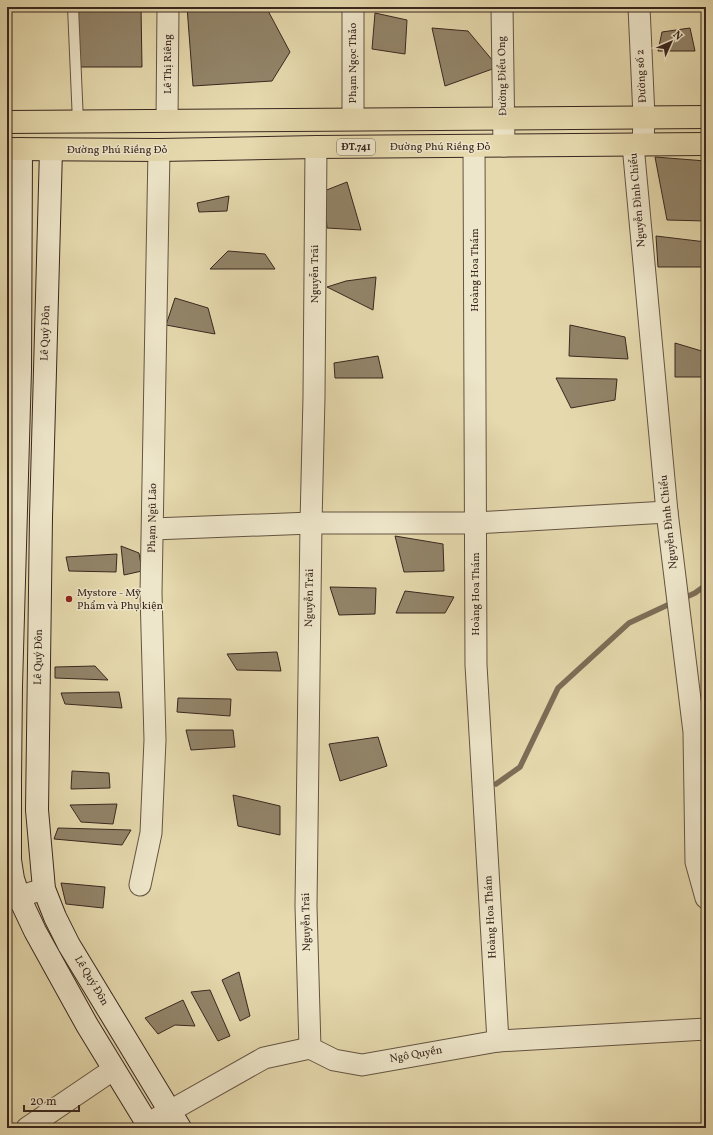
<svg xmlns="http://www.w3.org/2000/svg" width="713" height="1135" font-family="Vollkorn,serif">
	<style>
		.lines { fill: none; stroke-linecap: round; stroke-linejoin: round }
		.stream { stroke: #7d6d57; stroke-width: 5.5 }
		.building { fill: #928469; stroke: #39271f }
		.service-casing { stroke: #645442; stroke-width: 12 }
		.minor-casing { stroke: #645442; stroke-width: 23 }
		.secondary-casing { stroke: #39271f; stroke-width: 24 }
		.primary-casing { stroke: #39271f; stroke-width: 24 }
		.service { stroke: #eee6ca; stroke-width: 10 }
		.minor { stroke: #eee6ca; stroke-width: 21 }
		.secondary { stroke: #eee6ca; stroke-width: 22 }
		.primary { stroke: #e5d9ad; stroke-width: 22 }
		.poi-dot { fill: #8f2418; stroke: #eee6ca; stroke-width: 1.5 }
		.labels { text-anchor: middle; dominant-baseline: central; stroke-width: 3; stroke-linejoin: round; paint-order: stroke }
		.shield { fill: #eee6ca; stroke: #6f6052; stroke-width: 1 }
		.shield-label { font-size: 10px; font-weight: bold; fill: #39271f }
		.street-label { font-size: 11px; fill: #39271f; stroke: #eee6ca }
		.poi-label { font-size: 11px; fill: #39271f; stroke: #eee6ca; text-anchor: start }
	</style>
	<rect width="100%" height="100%" fill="#e5d9ad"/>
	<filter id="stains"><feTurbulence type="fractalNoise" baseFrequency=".005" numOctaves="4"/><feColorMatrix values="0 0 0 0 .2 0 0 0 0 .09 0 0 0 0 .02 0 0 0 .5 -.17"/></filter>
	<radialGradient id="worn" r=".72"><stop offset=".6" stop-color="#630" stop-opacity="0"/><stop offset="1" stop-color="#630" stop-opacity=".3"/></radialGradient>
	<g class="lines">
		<g class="stream">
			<polyline points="682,599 695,593 706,585"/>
			<polyline points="496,784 520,767 558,688 629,623 674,602"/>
		</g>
	</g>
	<g class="building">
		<polygon points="78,7 141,7 142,67 79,67"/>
		<polygon points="187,7 266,7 290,52 272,81 193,86"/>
		<polygon points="375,13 407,20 405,54 372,49"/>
		<polygon points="432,28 468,31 498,67 445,86"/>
		<polygon points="690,28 695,51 658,51 662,32"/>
		<polygon points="655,157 706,161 706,221 667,220"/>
		<polygon points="347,182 361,230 327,228 324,191"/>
		<polygon points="229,196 227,211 199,212 197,203"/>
		<polygon points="656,236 706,242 706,267 658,267"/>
		<polygon points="228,251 265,254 275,269 210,269"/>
		<polygon points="376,277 373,310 327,287 346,281"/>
		<polygon points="175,298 208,308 215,334 166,325"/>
		<polygon points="570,325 625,337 628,359 569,356"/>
		<polygon points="675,343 705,352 706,353 706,377 675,377"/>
		<polygon points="378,356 383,378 335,378 334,363"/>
		<polygon points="556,378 617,379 615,400 571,408"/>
		<polygon points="395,536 443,544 444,571 404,572"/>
		<polygon points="121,546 139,553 142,571 124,575"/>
		<polygon points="117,554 116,572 69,571 66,557"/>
		<polygon points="330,587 376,588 375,614 339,615"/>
		<polygon points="405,591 454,597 445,613 396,613"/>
		<polygon points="277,652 281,671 237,670 227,654"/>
		<polygon points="95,666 108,680 55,678 55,667"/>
		<polygon points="119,692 122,708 65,704 61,693"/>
		<polygon points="178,698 231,699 230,716 177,712"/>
		<polygon points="186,730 233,730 235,747 191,750"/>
		<polygon points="378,737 387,766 340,781 329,744"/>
		<polygon points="72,771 109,773 110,788 71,789"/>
		<polygon points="233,795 280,806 280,835 238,826"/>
		<polygon points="117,804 113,824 81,822 70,805"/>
		<polygon points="58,828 131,830 122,845 54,839"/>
		<polygon points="61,883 105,887 103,908 66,904"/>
		<polygon points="239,972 250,1016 240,1021 222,980"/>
		<polygon points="210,990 230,1036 218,1041 191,992"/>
		<polygon points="183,1000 195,1026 175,1025 158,1034 145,1018"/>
	</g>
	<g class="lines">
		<defs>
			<polyline id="service" points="73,7 78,122"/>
			<g id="minor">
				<polyline points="353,7 353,119"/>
				<polyline points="502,7 504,146"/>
				<polyline points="639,7 644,117 643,145"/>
				<polyline points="167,121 168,7"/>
				<polyline points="633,145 667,512 694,732 696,862 706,898"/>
				<polyline points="474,146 476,665 498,1041"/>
				<polyline points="153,529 311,523 475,523 667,512"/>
				<polyline points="140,885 151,833 155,740 151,593 159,150"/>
				<polyline points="7,900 44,889"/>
				<polyline points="310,1048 306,906 311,523 314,397 316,147"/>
				<polyline points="147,1124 264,1058 310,1048 334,1060 362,1065 498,1041 706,1029"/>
				<polyline points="27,1128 114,1069"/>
			</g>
			<g id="secondary">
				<polyline points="21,149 20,370 11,686 10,780 10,860 13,879 19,897 35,931 87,1025 150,1128"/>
				<polyline points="51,150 41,517 37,810 44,889 55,917 69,945 180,1128"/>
			</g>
			<g id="primary">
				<polyline points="7,122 706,117"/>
				<polyline points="7,149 159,150 316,147 706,144"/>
			</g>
		</defs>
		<use href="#service" class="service-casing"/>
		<use href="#minor" class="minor-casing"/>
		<use href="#secondary" class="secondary-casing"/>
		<use href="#primary" class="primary-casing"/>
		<use href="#service" class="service"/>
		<use href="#minor" class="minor"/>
		<use href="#secondary" class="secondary"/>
		<use href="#primary" class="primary"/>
	</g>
	<circle class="poi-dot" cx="69" cy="599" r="4"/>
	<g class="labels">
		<rect class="shield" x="337" y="139" width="38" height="16" rx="3"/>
		<g class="shield-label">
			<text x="356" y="147">ĐT.741</text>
		</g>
		<g class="street-label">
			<text transform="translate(353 63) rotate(-90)">Phạm Ngọc Thảo</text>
			<text transform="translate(168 64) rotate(-90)">Lê Thị Riêng</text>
			<text transform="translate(503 76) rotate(-91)">Đường Điểu Ong</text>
			<text transform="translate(642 76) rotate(-93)">Đường số 2</text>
			<text x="440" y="147">Đường Phú Riềng Đỏ</text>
			<text x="117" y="150">Đường Phú Riềng Đỏ</text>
			<text transform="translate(638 200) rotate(-95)">Nguyễn Đình Chiểu</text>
			<text transform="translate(475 270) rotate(-90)">Hoàng Hoa Thám</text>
			<text transform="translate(315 274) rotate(-90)">Nguyễn Trãi</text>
			<text transform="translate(46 333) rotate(-88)">Lê Quý Đôn</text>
			<text transform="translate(153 518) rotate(-89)">Phạm Ngũ Lão</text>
			<text transform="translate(669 522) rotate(-96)">Nguyễn Đình Chiểu</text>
			<text transform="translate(476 594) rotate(-90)">Hoàng Hoa Thám</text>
			<text transform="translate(310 598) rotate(-89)">Nguyễn Trãi</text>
			<text transform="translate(39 657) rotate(-89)">Lê Quý Đôn</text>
			<text transform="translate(491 917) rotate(-93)">Hoàng Hoa Thám</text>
			<text transform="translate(307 922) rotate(-91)">Nguyễn Trãi</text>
			<text transform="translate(91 981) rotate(59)">Lê Quý Đôn</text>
			<text transform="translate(416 1055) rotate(-10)">Ngô Quyền</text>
		</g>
		<g class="poi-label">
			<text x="77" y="593">Mystore - Mỹ<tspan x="77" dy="13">Phẩm và Phụ kiện</tspan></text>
		</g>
	</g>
	<rect width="713" height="1135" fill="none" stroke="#e5d9ad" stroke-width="24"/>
	<rect x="8" y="8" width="697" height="1119" fill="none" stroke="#39271f" stroke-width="2"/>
	<rect x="12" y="12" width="689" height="1111" fill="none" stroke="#39271f"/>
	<g transform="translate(671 42) rotate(45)" stroke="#eee6ca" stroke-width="3" paint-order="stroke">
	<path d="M0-3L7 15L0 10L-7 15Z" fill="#39271f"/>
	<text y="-6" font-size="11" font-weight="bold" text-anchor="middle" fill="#39271f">N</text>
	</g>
	<path d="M24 1105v6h55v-6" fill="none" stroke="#39271f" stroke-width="2"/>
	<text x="30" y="1105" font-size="12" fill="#39271f" stroke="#eee6ca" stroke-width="3" paint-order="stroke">20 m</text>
	<rect width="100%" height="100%" filter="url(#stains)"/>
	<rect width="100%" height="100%" fill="url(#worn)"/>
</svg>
